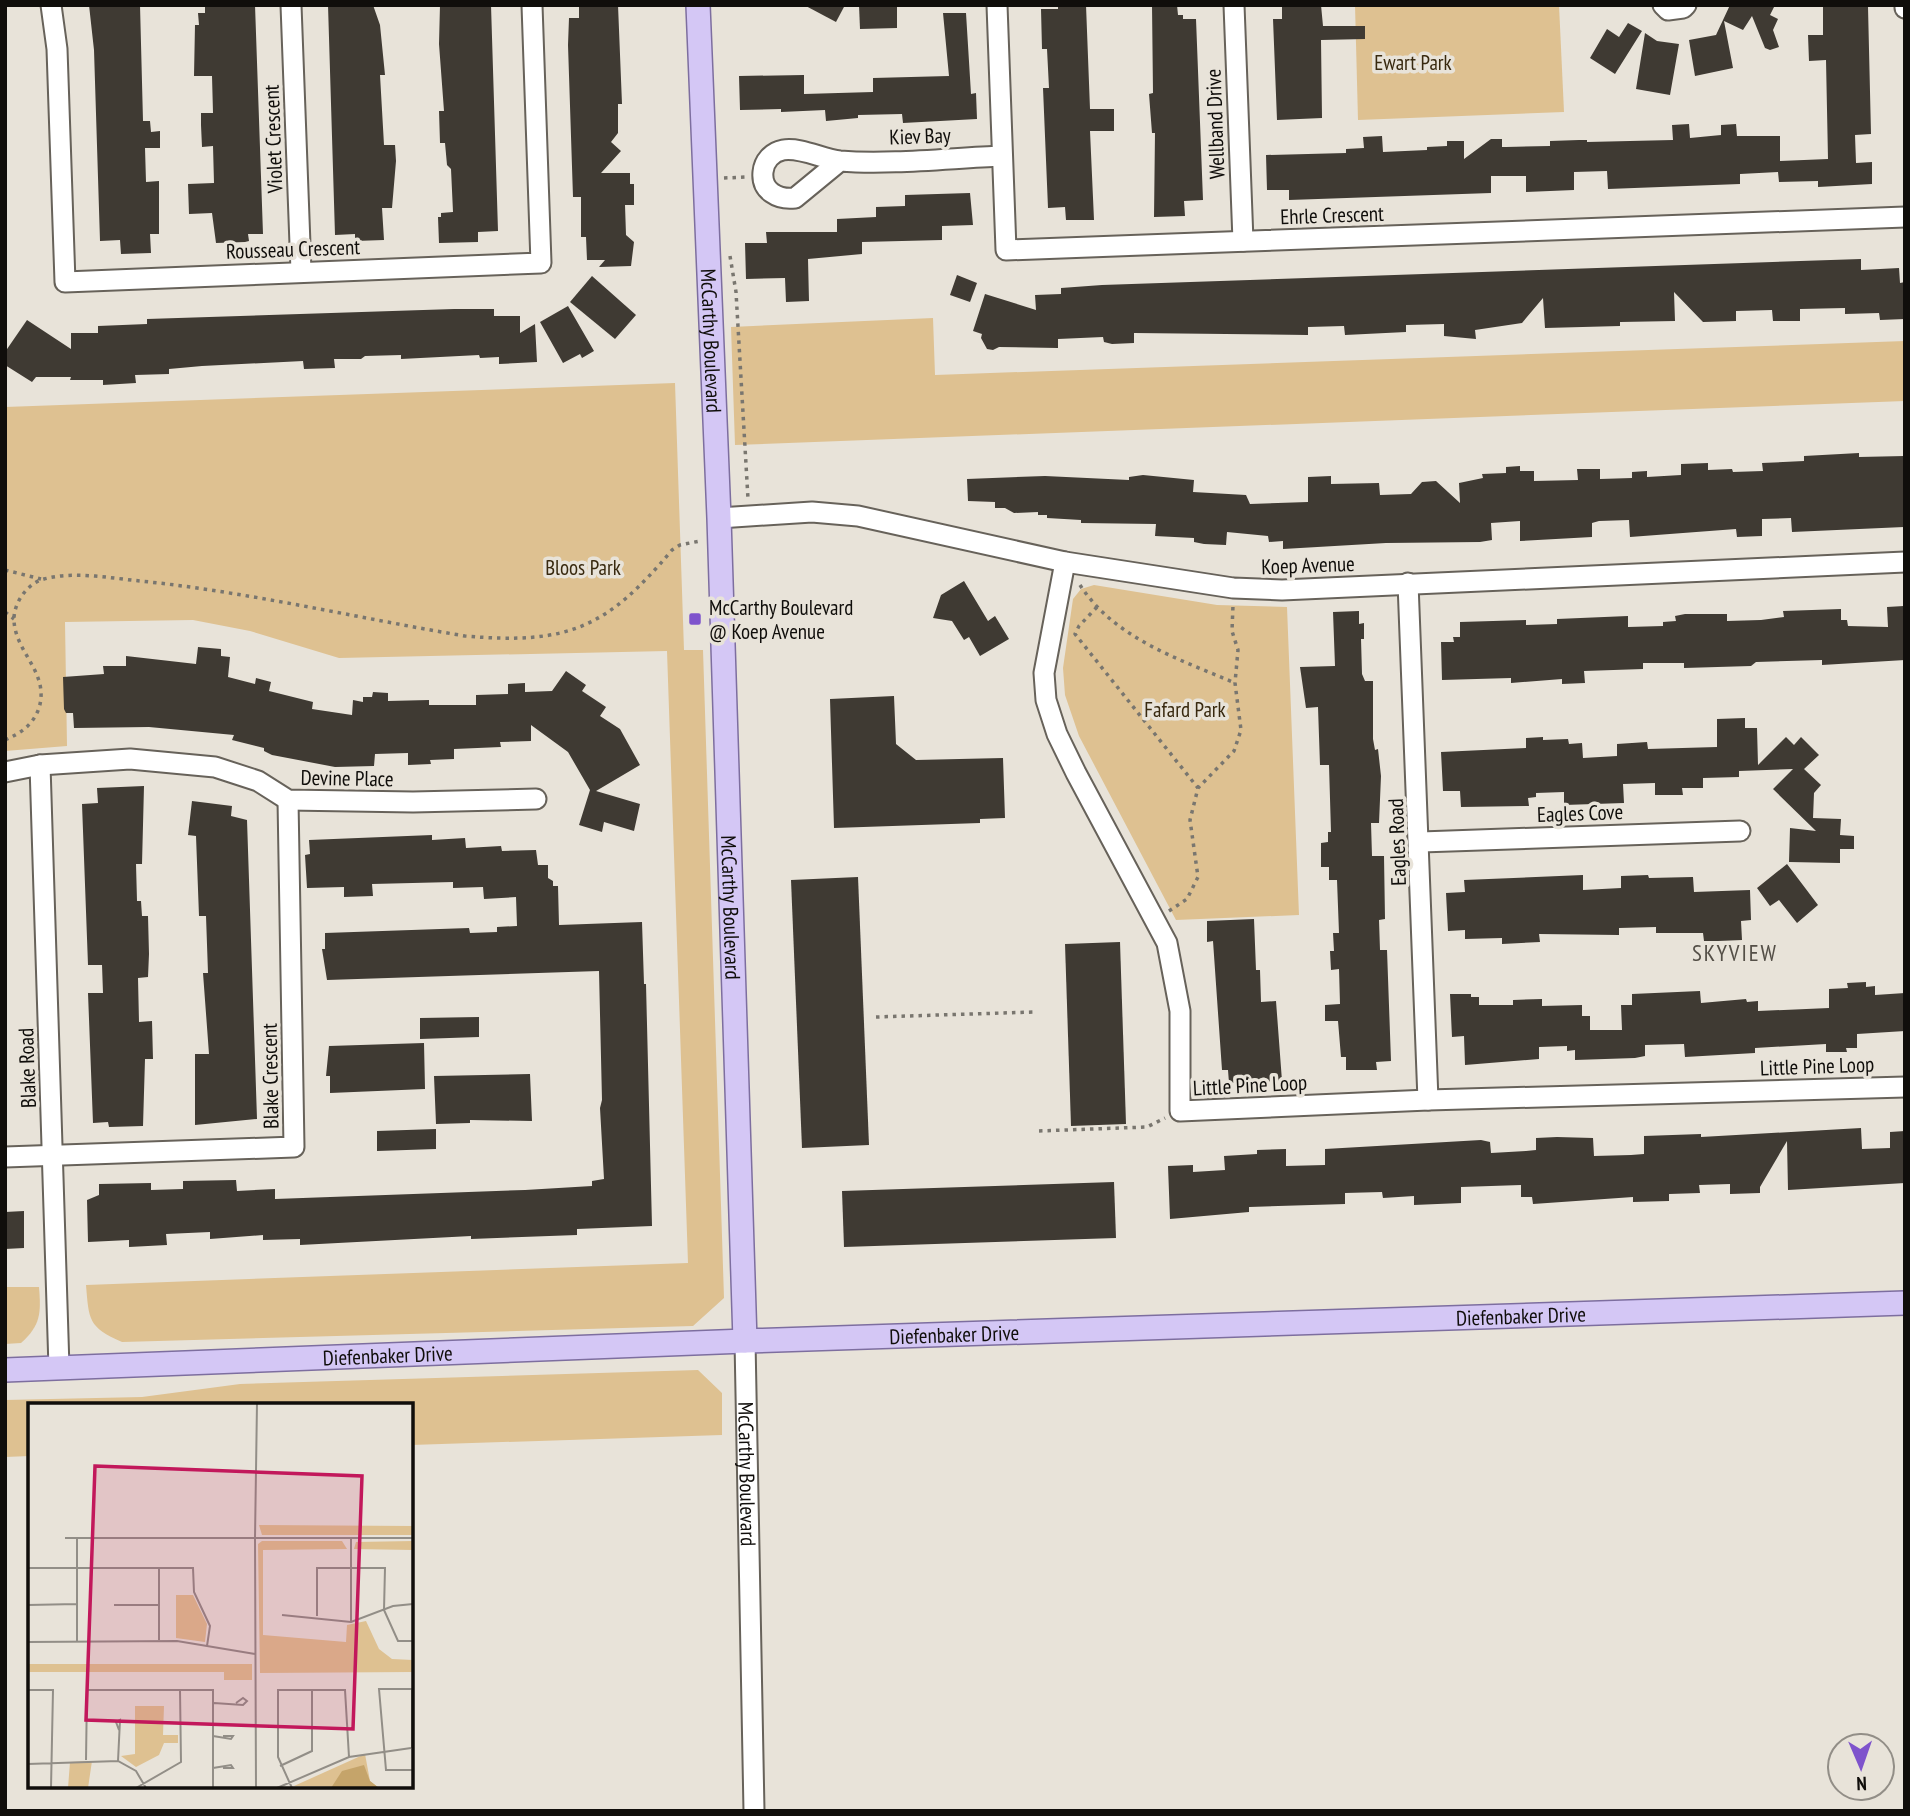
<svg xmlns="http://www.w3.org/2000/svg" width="1910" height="1816" font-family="'PT Sans Narrow',sans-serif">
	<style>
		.green { fill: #dec191 }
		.building { fill: #3f3a33 }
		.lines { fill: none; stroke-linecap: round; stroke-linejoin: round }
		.minor-casing { stroke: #67625a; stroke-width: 23 }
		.major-casing { stroke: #7d6e9f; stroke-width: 26 }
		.path { stroke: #79766f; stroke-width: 3.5; stroke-dasharray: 3.5 5; stroke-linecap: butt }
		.minor { stroke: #fff; stroke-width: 19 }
		.major { stroke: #d4c7f5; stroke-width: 23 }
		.poi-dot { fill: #7e53cc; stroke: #e8e3d9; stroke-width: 2.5 }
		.labels { text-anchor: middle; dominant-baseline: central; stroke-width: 7; stroke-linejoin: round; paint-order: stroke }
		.park-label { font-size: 21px; fill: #38290f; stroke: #e8e3d9 }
		.street-label { font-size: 21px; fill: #100e0b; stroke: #e8e3d9 }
		.poi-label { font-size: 21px; fill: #100e0b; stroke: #e8e3d9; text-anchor: start }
		.neighbourhood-label { font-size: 23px; letter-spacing: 2px; fill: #544f47; stroke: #e8e3d9 }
		.inset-road { fill: none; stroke: #928e87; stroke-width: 2 }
		.view { fill: #c2185b; fill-opacity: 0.15; stroke: #c2185b; stroke-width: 3.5 }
		.inset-edge { fill: none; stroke: #100e0b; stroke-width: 3.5 }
	</style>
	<rect width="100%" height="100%" fill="#e8e3d9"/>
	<g class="green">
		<polygon points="1355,5 1559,5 1564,112 1358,120"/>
		<polygon points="933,318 935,375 1905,341 1905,401 735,445 731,327"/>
		<path d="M675 383 684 650H703L724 1298 693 1326 122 1342C88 1327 89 1320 86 1285L688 1263 667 651 339 658 250 631 193 620 65 622 67 746 5 751V407Z"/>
		<polygon points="1094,585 1217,605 1287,607 1299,915 1176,920 1079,736 1065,695 1063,668 1073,599 1081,589"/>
		<path d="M5 1287H39C41 1313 41 1325 21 1343L5 1344Z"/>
		<polygon points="698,1370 722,1393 722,1435 411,1445 411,1405 30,1405 30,1456 5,1457 5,1400 142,1397 240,1384"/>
	</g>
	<g class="building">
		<polygon points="89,5 140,5 143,121 150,121 151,132 160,131 160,148 145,148 146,182 159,181 159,234 150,234 151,253 121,254 120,240 100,241 94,50"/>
		<polygon points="205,5 255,5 263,234 248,234 249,241 245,242 216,243 212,213 189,214 188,184 214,183 213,146 202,147 201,125 201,113 213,113 212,76 194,76 195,25 199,25 198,13 205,13"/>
		<polygon points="328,5 373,5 380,25 385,75 380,75 384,145 395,145 396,161 392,208 382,208 384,240 355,241 355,234 335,235"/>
		<polygon points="440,5 491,5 498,231 478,232 478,242 439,243 438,217 441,217 441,213 453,212 451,169 447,165 445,143 440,143 439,111 444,111 439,44"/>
		<polygon points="579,5 618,5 622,104 618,104 618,133 611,142 621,151 601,173 630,173 630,184 634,184 634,205 625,205 626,235 634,242 631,266 599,267 605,260 587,260 586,237 581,237 581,197 573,197 568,45 569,18 579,18"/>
		<polygon points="804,5 845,5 836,22"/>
		<polygon points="859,5 897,5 897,28 860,29"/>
		<polygon points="1058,5 1086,5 1090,109 1114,109 1114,131 1090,131 1094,220 1066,220 1065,207 1048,208 1043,88 1049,88 1047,49 1042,49 1041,9 1058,9"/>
		<polygon points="1152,5 1177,5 1178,15 1183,15 1183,19 1196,19 1203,200 1184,201 1185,216 1154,217 1155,133 1152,133 1149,94 1153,93"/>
		<polygon points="1282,5 1321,5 1323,26 1365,26 1365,39 1321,40 1322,118 1277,120 1273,19 1282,19"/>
		<polygon points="1730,5 1775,5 1770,15 1778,19 1773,30 1779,47 1770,50 1765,48 1752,16 1743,30 1724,21 1733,68 1695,76 1689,40 1716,35"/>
		<polygon points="1823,5 1868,7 1871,134 1855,135 1856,163 1872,162 1872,184 1818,187 1818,181 1779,182 1778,172 1740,174 1740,184 1608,189 1607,171 1574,172 1574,190 1526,192 1526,176 1491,176 1491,193 1289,200 1289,190 1267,190 1266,155 1346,153 1346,149 1364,148 1363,137 1382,136 1383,152 1427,150 1427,147 1447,146 1447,141 1464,141 1464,159 1491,139 1502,139 1502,147 1506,147 1550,146 1550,141 1579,140 1587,140 1587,142 1673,140 1672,125 1689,124 1690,138 1721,135 1721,125 1736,124 1737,136 1780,136 1780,161 1828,159 1826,60 1809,61 1808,35 1823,35"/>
		<polygon points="943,13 966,13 971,94 976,93 977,119 903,123 902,114 858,115 858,118 826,121 825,110 781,112 781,109 740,110 739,76 804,75 804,94 873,92 873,78 949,76"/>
		<polygon points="1628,23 1642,31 1615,74 1590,58 1607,29 1619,37"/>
		<polygon points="1645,33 1657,41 1679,44 1670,95 1636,89"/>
		<polygon points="970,193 973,225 942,226 942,240 862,242 862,254 808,259 809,301 786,302 785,278 746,279 745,243 767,243 766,232 837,232 837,219 876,217 876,207 905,206 905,195"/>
		<polygon points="1861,259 1861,270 1899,268 1900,283 1905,282 1905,319 1880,320 1879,313 1845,314 1845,308 1800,309 1800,321 1773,321 1772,310 1736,311 1736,321 1703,322 1674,292 1675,321 1620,322 1620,326 1545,328 1543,298 1522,323 1475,330 1476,339 1444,336 1444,324 1406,325 1406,332 1345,335 1344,326 1308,327 1308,335 1134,333 1134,343 1112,344 1104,342 1103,337 1058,339 1058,348 999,347 993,350 987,349 981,338 982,334 973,331 985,294 1036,310 1035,295 1061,294 1061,288 1102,285"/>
		<polygon points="957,275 977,283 970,302 950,295"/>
		<polygon points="592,276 636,315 615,339 570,302"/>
		<polygon points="568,306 594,351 582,358 580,354 563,363 540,322"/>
		<polygon points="454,309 494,309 494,316 520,316 520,333 535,324 537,362 499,364 499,357 480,358 479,355 401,359 401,355 365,356 361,359 334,359 335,368 304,369 303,361 202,366 169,369 169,374 135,375 136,383 103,385 103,380 70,380 71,377 36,377 32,382 5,365 5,352 27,320 71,349 71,333 98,333 98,326 147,324 147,319"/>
		<polygon points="1859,453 1859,457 1905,456 1904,527 1792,532 1791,518 1762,519 1762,536 1737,537 1736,529 1630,537 1629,520 1599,521 1592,523 1592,537 1520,541 1520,521 1491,523 1492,540 1480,542 1386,543 1283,549 1283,541 1269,542 1268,536 1227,532 1226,545 1204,544 1194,542 1194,538 1155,536 1156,524 1081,523 1081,520 1047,518 1047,515 1038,515 1038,512 1014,513 1005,508 995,508 995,502 968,501 967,479 1045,476 1129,480 1129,477 1143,475 1194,480 1193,492 1246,495 1250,504 1308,502 1308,477 1331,476 1331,484 1379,483 1380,495 1411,494 1422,482 1436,481 1460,503 1459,483 1483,478 1482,474 1506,473 1506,467 1520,466 1520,471 1534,471 1534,481 1578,480 1577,469 1600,469 1600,479 1632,478 1632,472 1647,471 1647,477 1681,475 1681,464 1708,463 1708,470 1732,469 1733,472 1763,471 1762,463 1804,461 1804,456"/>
		<polygon points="964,581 988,621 995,616 1009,639 980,656 969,637 964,640 952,621 933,618 941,595"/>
		<polygon points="1904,606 1905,660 1822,665 1822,660 1756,662 1751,666 1684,668 1684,663 1643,663 1643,669 1584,671 1585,683 1562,684 1562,679 1511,683 1511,678 1442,680 1441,642 1454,642 1453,637 1460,637 1460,622 1526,620 1526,625 1557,624 1557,619 1628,616 1628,627 1663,626 1663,622 1676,621 1675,616 1685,614 1727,614 1727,621 1761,620 1784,617 1783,611 1841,609 1841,620 1847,620 1848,626 1888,627 1887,607"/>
		<polygon points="1359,611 1359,624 1364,623 1364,639 1361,639 1362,674 1365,681 1373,681 1373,739 1375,750 1378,749 1381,776 1379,823 1371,823 1372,856 1384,856 1385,919 1379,920 1380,950 1387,950 1391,1061 1376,1062 1377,1070 1346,1070 1346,1057 1341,1057 1338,1021 1325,1021 1325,1005 1340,1004 1339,969 1331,970 1330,951 1334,951 1333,933 1339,933 1337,880 1329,880 1329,867 1321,867 1321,843 1328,842 1328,832 1331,832 1329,765 1320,765 1318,707 1306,708 1300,667 1335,666 1333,612"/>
		<polygon points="198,647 221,649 221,656 230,657 228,677 255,684 256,678 271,682 269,691 313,702 312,709 352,715 353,700 363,702 363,697 372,697 373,692 388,693 388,701 429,700 429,705 476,705 476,695 508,694 508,684 525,683 525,692 552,691 566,671 586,685 582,691 606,707 600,716 620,729 640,765 596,791 640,804 634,831 604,822 602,832 579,825 590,790 568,752 531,725 531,741 500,742 501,747 454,749 454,759 430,760 431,764 408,765 408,753 375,754 374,766 335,767 272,755 264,751 264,748 232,740 234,735 149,727 74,728 73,713 66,713 64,709 63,677 104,674 103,666 126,666 126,656 196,664"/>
		<polygon points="894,696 896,744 916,760 1003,758 1005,818 980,819 980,823 834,828 830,699"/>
		<polygon points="1745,718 1745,728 1757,728 1758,765 1786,737 1794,745 1801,737 1819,755 1804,769 1821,785 1814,793 1813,818 1841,819 1840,835 1854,836 1854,849 1840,849 1840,863 1789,862 1790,828 1816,831 1773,789 1793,769 1739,771 1739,777 1703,778 1703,788 1682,788 1683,795 1655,795 1655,783 1623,784 1624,803 1564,805 1564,792 1536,793 1536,797 1528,798 1529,806 1461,807 1460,791 1443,791 1441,752 1526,748 1526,738 1543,737 1543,740 1568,739 1569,744 1582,743 1583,758 1617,756 1617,744 1647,742 1648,749 1717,747 1717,719"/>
		<polygon points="144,786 142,864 136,864 137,901 141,901 142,916 148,916 149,954 148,977 138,978 139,1022 152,1021 153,1059 145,1059 143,1126 109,1127 108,1122 93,1123 88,993 103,993 102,965 88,965 82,804 98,803 97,788"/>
		<polygon points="192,801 232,806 231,816 247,820 257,1119 195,1125 195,1054 209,1054 203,973 208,973 206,916 199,916 196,836 188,835"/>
		<polygon points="432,835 432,840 465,838 466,848 501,846 502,851 536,850 538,865 548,865 548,878 553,881 553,886 558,886 559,925 642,922 644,984 646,984 652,1226 577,1229 577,1235 471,1239 471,1236 300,1245 300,1239 263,1240 263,1235 210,1239 210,1232 166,1234 167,1245 129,1247 129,1240 88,1242 87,1200 99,1195 99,1184 151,1183 151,1190 183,1189 183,1181 236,1180 237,1191 275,1189 275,1199 525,1190 592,1186 592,1181 604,1179 600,1108 602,1100 599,971 327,980 322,949 325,949 325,933 469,928 470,933 497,932 497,927 517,926 516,897 484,899 483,887 453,888 453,882 372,884 373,896 344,897 344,887 307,888 305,855 310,854 309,840"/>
		<polygon points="1787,864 1818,905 1797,923 1779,900 1770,906 1757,888"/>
		<polygon points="1583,875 1583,890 1621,888 1621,876 1648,875 1649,878 1693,877 1694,892 1750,890 1751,920 1741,921 1742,940 1718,941 1704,941 1703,933 1656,933 1656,927 1619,928 1619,935 1539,934 1540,942 1502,944 1502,938 1465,939 1465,930 1448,931 1446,893 1465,892 1464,880"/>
		<polygon points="858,877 869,1145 802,1148 791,880"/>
		<polygon points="1254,919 1256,970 1260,970 1261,1002 1276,1001 1282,1081 1229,1083 1228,1070 1222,1070 1213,941 1207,942 1207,921"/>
		<polygon points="1120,942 1126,1124 1071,1126 1065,944"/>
		<polygon points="1866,982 1866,987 1875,986 1875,995 1905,993 1905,1031 1857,1034 1857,1048 1846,1048 1847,1052 1826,1052 1826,1044 1755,1048 1755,1053 1685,1057 1684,1044 1645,1045 1645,1056 1635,1058 1575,1060 1575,1050 1567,1051 1567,1046 1539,1047 1539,1059 1465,1065 1464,1036 1452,1037 1450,994 1471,994 1471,997 1479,997 1479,1005 1513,1005 1513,1000 1542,999 1542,1006 1582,1005 1582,1016 1590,1016 1590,1030 1622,1030 1621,1005 1632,1005 1632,994 1700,991 1701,1003 1746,999 1747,1002 1758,1001 1758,1011 1829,1008 1829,989 1848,988 1847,983"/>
		<polygon points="479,1017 479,1037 420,1039 420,1018"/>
		<polygon points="424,1043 425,1089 330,1093 330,1076 326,1076 329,1046"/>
		<polygon points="530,1074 532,1121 470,1120 470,1123 436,1124 434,1076"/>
		<polygon points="1861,1128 1862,1149 1890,1148 1890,1132 1905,1131 1905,1183 1788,1190 1787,1141 1760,1187 1760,1193 1730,1194 1730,1184 1699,1185 1700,1193 1669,1194 1669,1201 1633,1202 1633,1197 1533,1204 1532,1197 1521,1197 1521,1185 1461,1187 1461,1203 1414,1205 1414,1196 1383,1198 1382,1192 1345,1193 1345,1204 1249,1207 1249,1212 1170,1219 1168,1166 1193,1165 1193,1172 1225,1170 1224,1156 1257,1154 1257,1150 1286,1149 1286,1166 1325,1165 1325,1149 1481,1140 1490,1142 1491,1153 1526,1151 1536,1150 1536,1138 1557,1137 1593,1138 1594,1156 1631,1155 1644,1154 1644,1136 1701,1134 1701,1137"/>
		<polygon points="436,1129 436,1149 377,1151 377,1131"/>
		<polygon points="1114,1182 1116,1238 844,1247 842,1191"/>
		<polygon points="24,1211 24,1248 5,1249 5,1212"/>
	</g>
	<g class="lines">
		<defs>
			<g id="minor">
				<polyline points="51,5 57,49 65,282 541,263 532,5"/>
				<polyline points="291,5 301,271"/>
				<polyline points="997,5 1006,250 1905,217"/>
				<polyline points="1234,5 1243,241"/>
				<polyline points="1663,5 1668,10 1683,8 1686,5"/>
				<polyline points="1905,5 1905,8"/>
				<path d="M840 161 795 198C778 200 761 191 763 172 764 161 772 152 783 150 801 147 822 159 840 161 889 165 951 158 1001 156"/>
				<polyline points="719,518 812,512 858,516 1065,562 1233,588 1282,590 1905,562"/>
				<polyline points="1065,562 1044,673 1046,700 1057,734 1076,773 1167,943 1180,1011 1180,1111 1428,1100 1905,1087"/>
				<polyline points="1408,583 1428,1100"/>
				<polyline points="40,765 59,1368"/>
				<polyline points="5,772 40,765 130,759 215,767 258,781 288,800 413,802 536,799"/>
				<polyline points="1421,842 1740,831"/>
				<polyline points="5,1157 294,1147 288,800"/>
				<path id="s1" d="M745 1341 754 1811"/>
			</g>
			<g id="major">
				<path id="s2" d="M698 5 719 518 745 1341"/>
				<path id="s3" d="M5 1370 745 1341 1905 1303"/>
			</g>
		</defs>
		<use href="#minor" class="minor-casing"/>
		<use href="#major" class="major-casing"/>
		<g class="path">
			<polyline points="724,178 747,177"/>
			<polyline points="730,256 736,292 748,499"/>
			<polyline points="5,570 41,579"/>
			<path d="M1080 585C1115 639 1179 659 1235 683"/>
			<polyline points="1097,607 1079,626 1075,634 1198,788"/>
			<polyline points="5,612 14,619"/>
			<path d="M5 740C21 733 33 725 39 708 50 672 14 652 14 619 14 602 28 583 44 579 74 571 110 578 140 581 249 592 357 618 465 636 568 645 607 628 672 550L680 545 700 541"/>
			<polyline points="1169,911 1187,899 1198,877 1190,820 1198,788 1234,751 1241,730 1235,683 1238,650 1232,631 1233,605"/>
			<polyline points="876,1017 1034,1012"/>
			<polyline points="1039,1131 1147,1127 1165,1118"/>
		</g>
		<use href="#minor" class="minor"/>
		<use href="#major" class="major"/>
	</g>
	<rect class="poi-dot" x="688" y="612" width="14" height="14" rx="3.5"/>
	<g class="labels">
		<g class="park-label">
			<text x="1413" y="62">Ewart Park</text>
			<text x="583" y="567">Bloos Park</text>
			<text x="1185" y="709">Fafard Park</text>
		</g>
		<g class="street-label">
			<text transform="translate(1215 124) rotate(-92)">Wellband Drive</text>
			<text transform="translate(920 136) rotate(-2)">Kiev Bay</text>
			<text transform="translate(273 139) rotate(-92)">Violet Crescent</text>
			<text transform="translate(1332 215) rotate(-2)">Ehrle Crescent</text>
			<text transform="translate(293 249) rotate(-2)">Rousseau Crescent</text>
			<text stroke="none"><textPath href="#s2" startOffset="336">McCarthy Boulevard</textPath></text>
			<text transform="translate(1308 565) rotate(-2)">Koep Avenue</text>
			<text transform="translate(347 778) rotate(1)">Devine Place</text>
			<text transform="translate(1580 813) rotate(-2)">Eagles Cove</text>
			<text transform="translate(1397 842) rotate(-92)">Eagles Road</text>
			<text stroke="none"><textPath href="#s2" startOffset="903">McCarthy Boulevard</textPath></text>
			<text transform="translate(1817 1066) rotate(-2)">Little Pine Loop</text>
			<text transform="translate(27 1068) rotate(-92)">Blake Road</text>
			<text transform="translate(270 1076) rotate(-91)">Blake Crescent</text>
			<text transform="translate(1250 1085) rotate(-3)">Little Pine Loop</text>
			<text stroke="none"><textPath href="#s3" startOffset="1517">Diefenbaker Drive</textPath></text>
			<text stroke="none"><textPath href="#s3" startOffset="950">Diefenbaker Drive</textPath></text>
			<text stroke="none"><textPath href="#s3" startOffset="383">Diefenbaker Drive</textPath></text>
			<text stroke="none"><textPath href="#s1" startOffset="133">McCarthy Boulevard</textPath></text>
		</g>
		<g class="poi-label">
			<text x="709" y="607">McCarthy Boulevard<tspan x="709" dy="24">@ Koep Avenue</tspan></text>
		</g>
		<g class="neighbourhood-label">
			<text x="1735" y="952">SKYVIEW</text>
		</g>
	</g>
	<g transform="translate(28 1403)">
		<rect width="385" height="385" fill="#e8e3d9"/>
		<path d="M231 122 385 123V132H234ZM234 138H314L319 146 235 147V232L318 239 319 222 338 218 351 246 364 256 385 257V269L232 270 230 141ZM385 138V147L326 146 328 139ZM148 192H165L179 221 177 239 148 235ZM0 261H224V277H196V269H0ZM107 303H136L135 332H150V340H136L131 352 108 364 93 353 107 351ZM337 351 342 378 351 385 266 383ZM64 358 60 385H40L42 359Z" fill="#dec191"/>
		<path d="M336 362 342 378 351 385H303L314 368Z" fill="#c5a46a"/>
		<path class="inset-road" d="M37 135H385M227 135 229 0M227 135 228 385M49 136V239M0 165H165L166 189 182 223 179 243M131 166V237M0 202 49 201M86 202H130M254 212 323 219 365 203 385 201M289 213V165H357L356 207 370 238H385M323 219V135M0 239 149 238 227 251M0 287H25L23 385M186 300 215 302 219 298 215 295 208 300M185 333 203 336 205 333H195M384 345V286H351L358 367H385M58 357 59 287H185V385M90 358 92 317 88 319 91 327M0 361 90 358 108 368 118 385M252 363 284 348V287M185 365 203 362 205 365H195M108 385 153 359 152 287M249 385 321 354 383 345M264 385 250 354V287H317L321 354"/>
		<path class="view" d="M67 63 334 73 325 326 58 317Z"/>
		<rect width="385" height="385" class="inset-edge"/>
	</g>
	<rect width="1910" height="1816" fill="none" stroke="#100e0b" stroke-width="14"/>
	<g transform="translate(1861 1767) rotate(178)"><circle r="33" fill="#e8e3d9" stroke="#928e87" stroke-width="2"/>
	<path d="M0-5L12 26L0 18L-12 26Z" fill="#7e53cc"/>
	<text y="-10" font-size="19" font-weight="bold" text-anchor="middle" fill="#100e0b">N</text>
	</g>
</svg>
